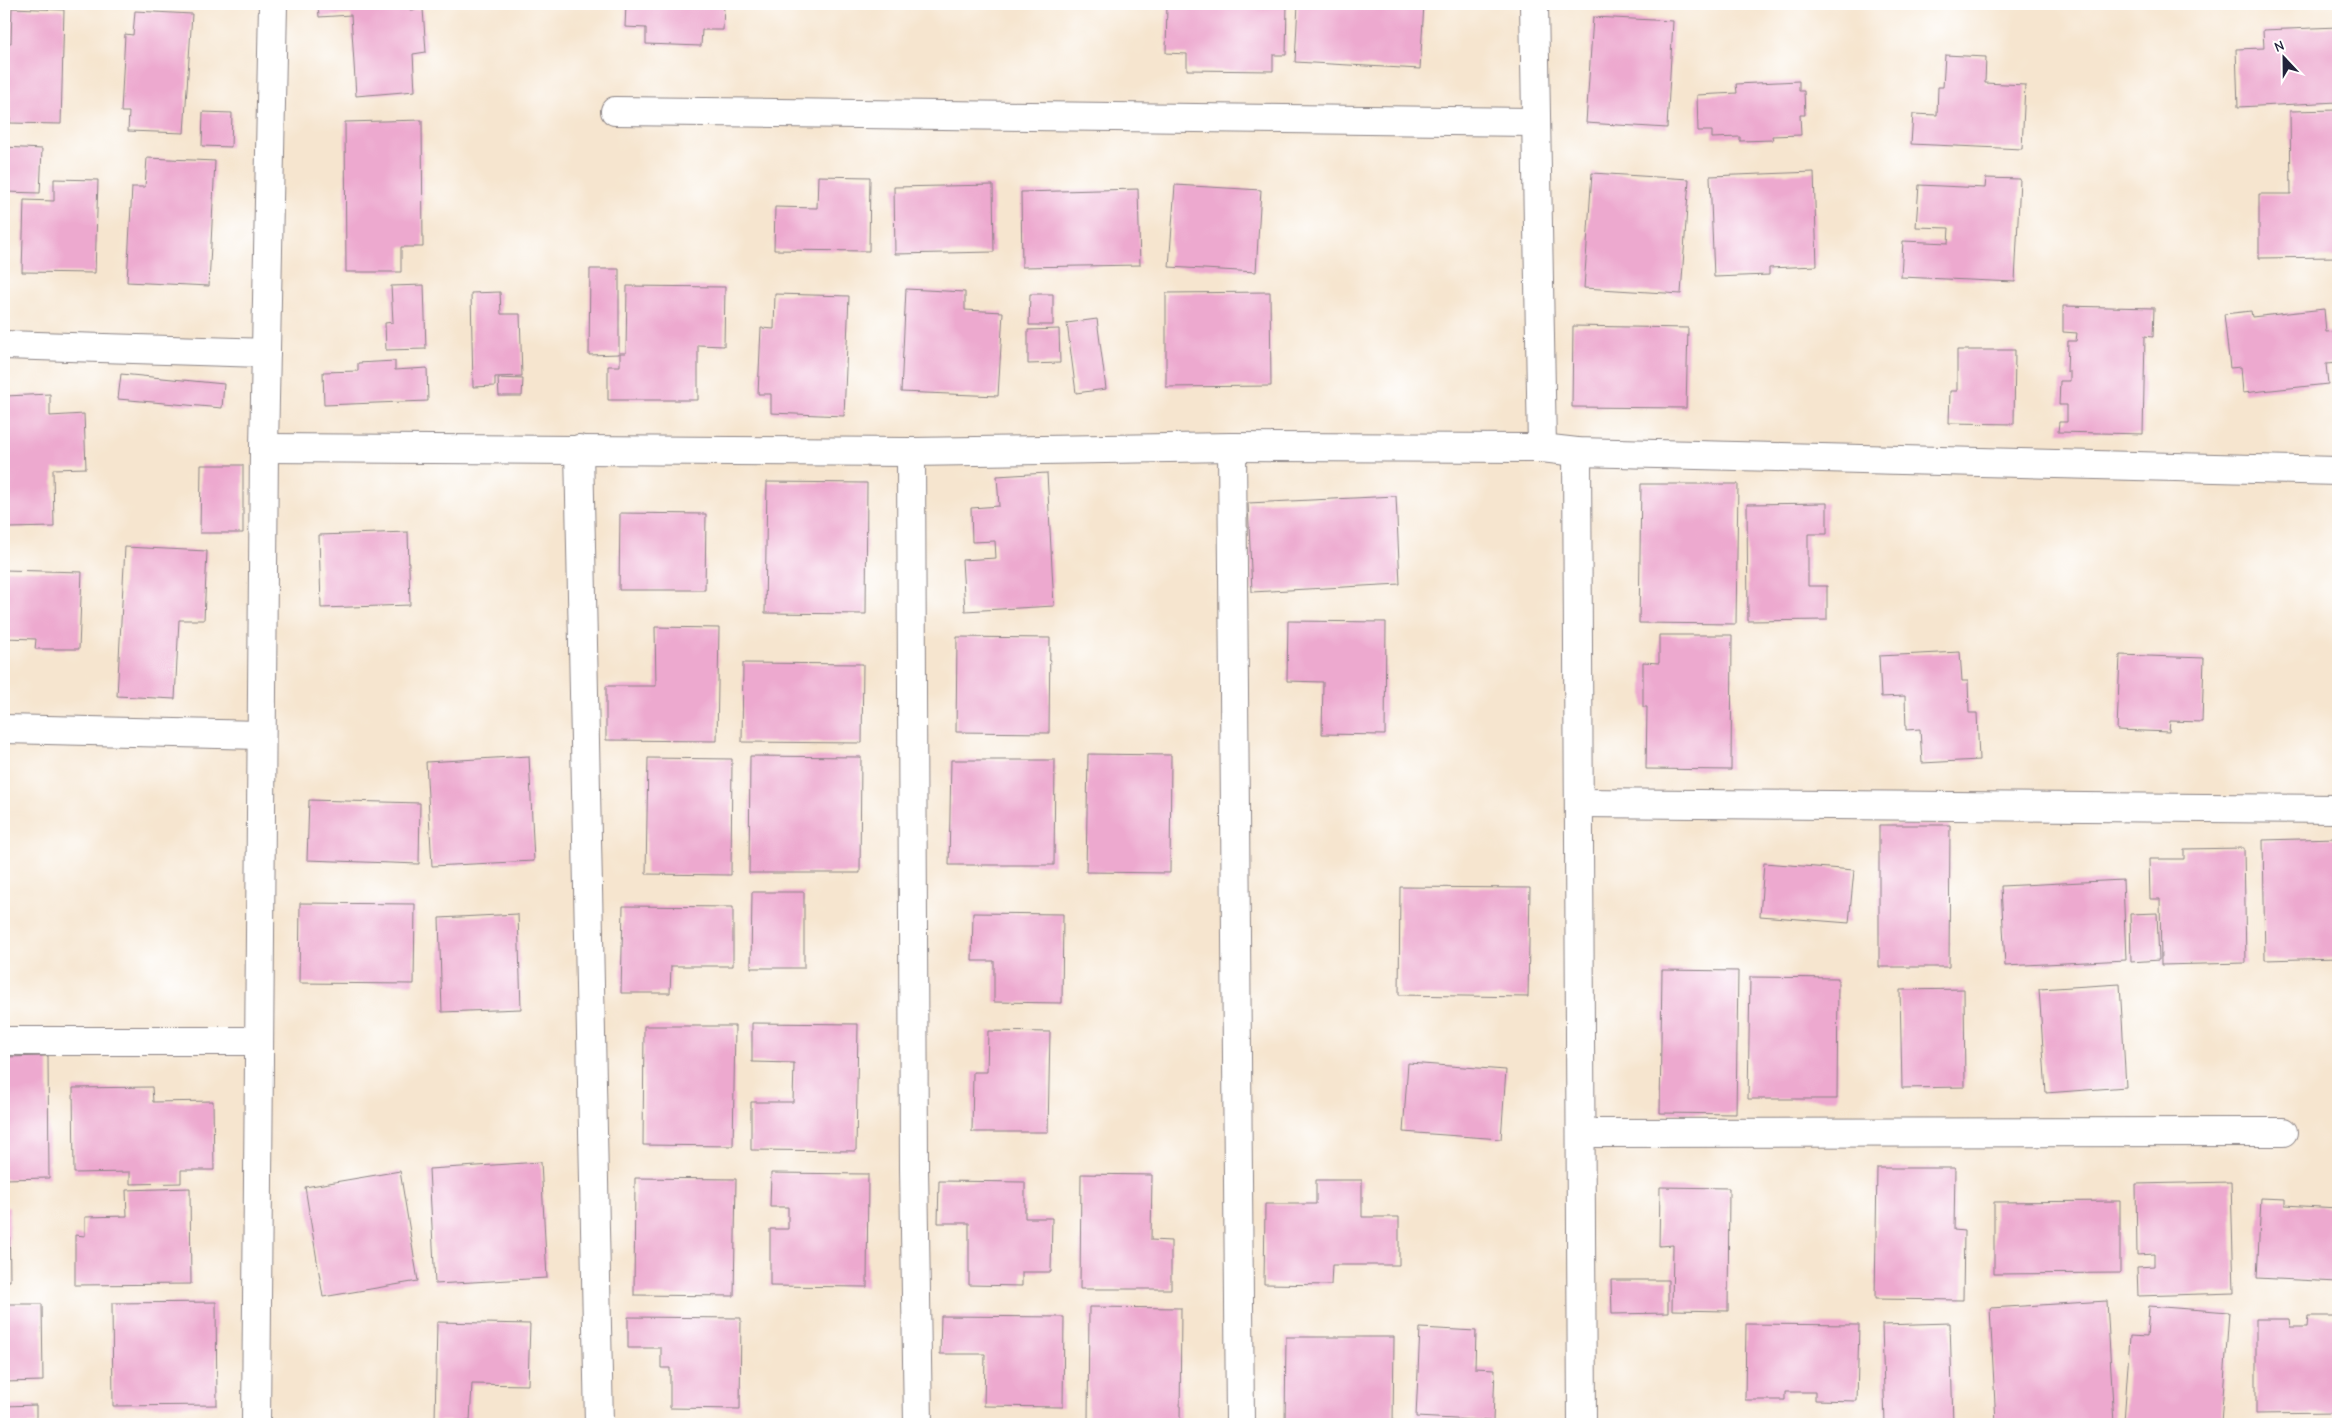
<svg xmlns="http://www.w3.org/2000/svg" width="2342" height="1428" font-family="'Comic Neue',sans-serif">
	<style>
		.building { fill: #eda9cf }
		.lines { fill: none; stroke-linecap: round; stroke-linejoin: round }
		.street-casing { stroke: #8c8485; stroke-width: 30 }
		.street { stroke: #fff; stroke-width: 28 }
	</style>
	<rect width="100%" height="100%" fill="#fff"/>
	<filter id="ink" filterUnits="userSpaceOnUse"><feTurbulence type="fractalNoise" baseFrequency=".02" numOctaves="2"/><feDisplacementMap in="SourceGraphic" scale="10" xChannelSelector="R" yChannelSelector="G"/><feConvolveMatrix kernelMatrix="1 2 1 2 8 2 1 2 1" color-interpolation-filters="sRGB"/></filter>
	<filter id="wash" filterUnits="userSpaceOnUse"><feTurbulence type="fractalNoise" baseFrequency=".0096" numOctaves="4" result="noise"/><feDisplacementMap in="SourceGraphic" scale="20" xChannelSelector="R" yChannelSelector="G"/><feGaussianBlur stdDeviation="1.12" result="paint"/><feColorMatrix in="noise" values="0 0 0 0 0 0 0 0 0 0 0 0 0 0 0 0 0 1.4 0 .05"/><feComposite in="paint" operator="in"/></filter>
	<g filter="url(#wash)">
		<rect width="100%" height="100%" fill="#f6e5cf"/>
		<g id="blocks">
			<g class="building">
				<polygon points="318,4 409,4 410,10 423,9 426,52 413,54 415,91 356,96 351,15 319,17"/>
				<polygon points="626,4 724,4 723,30 702,30 701,46 646,44 646,28 625,27"/>
				<polygon points="1167,4 1287,4 1286,55 1273,55 1273,71 1187,70 1187,54 1166,53"/>
				<polygon points="1298,4 1424,4 1420,69 1295,62"/>
				<polygon points="12,8 64,10 61,124 10,123 10,93 4,93 4,43 11,43"/>
				<polygon points="135,11 192,14 184,133 128,131 129,112 121,112 125,34 133,35"/>
				<polygon points="1593,17 1673,21 1667,128 1586,123"/>
				<polygon points="2338,27 2338,102 2238,107 2236,49 2264,48 2263,30"/>
				<polygon points="1945,55 1986,57 1985,83 2025,85 2022,149 1911,144 1913,114 1937,115 1938,87 1943,87"/>
				<polygon points="1799,81 1799,91 1804,91 1805,115 1800,115 1801,135 1772,136 1773,140 1740,141 1740,137 1712,138 1712,131 1698,131 1697,95 1737,93 1736,84"/>
				<polygon points="2338,110 2338,257 2259,258 2259,194 2291,194 2290,111"/>
				<polygon points="203,112 232,113 231,147 202,146"/>
				<polygon points="422,120 423,247 401,247 401,272 346,272 345,122"/>
				<polygon points="4,147 42,149 40,193 4,192"/>
				<polygon points="147,158 215,161 209,286 127,282 132,187 145,187"/>
				<polygon points="1814,172 1817,266 1769,268 1769,275 1714,277 1710,176"/>
				<polygon points="1592,173 1689,179 1681,294 1584,288"/>
				<polygon points="818,176 870,177 869,251 774,250 775,207 817,208"/>
				<polygon points="1986,178 2020,179 2015,282 1901,277 1903,241 1948,243 1949,228 1916,227 1919,185 1985,188"/>
				<polygon points="54,179 98,180 95,273 22,272 24,200 54,201"/>
				<polygon points="993,185 994,252 895,254 894,187"/>
				<polygon points="1175,185 1261,190 1256,272 1169,267"/>
				<polygon points="1138,189 1140,265 1022,267 1021,192"/>
				<polygon points="590,269 619,269 619,354 589,355"/>
				<polygon points="424,285 426,349 386,350 385,323 393,322 391,286"/>
				<polygon points="627,286 725,287 724,346 698,345 698,400 608,400 608,366 620,366 620,353 626,353"/>
				<polygon points="906,289 965,292 965,310 1003,312 998,396 901,392"/>
				<polygon points="500,292 501,314 520,314 522,376 495,377 495,386 473,387 471,293"/>
				<polygon points="1270,292 1271,386 1166,387 1166,293"/>
				<polygon points="775,294 849,296 844,416 771,413 771,394 758,394 761,328 774,329"/>
				<polygon points="1030,294 1053,294 1053,325 1029,325"/>
				<polygon points="2063,306 2154,308 2153,337 2145,336 2143,434 2058,432 2059,422 2067,422 2067,405 2059,405 2060,381 2070,381 2070,372 2067,372 2068,341 2076,341 2077,333 2063,332"/>
				<polygon points="2324,309 2326,332 2338,331 2338,363 2326,364 2328,384 2243,393 2241,367 2230,368 2224,314 2251,311 2252,317"/>
				<polygon points="1097,319 1106,389 1076,393 1067,323"/>
				<polygon points="1573,326 1688,328 1686,408 1572,407"/>
				<polygon points="1059,329 1060,363 1028,364 1028,330"/>
				<polygon points="1957,350 2015,350 2014,424 1949,423 1950,391 1957,391"/>
				<polygon points="395,361 395,370 427,368 428,401 324,405 323,372 358,371 358,363"/>
				<polygon points="121,374 224,384 222,408 118,399"/>
				<polygon points="498,378 523,379 522,396 499,396"/>
				<polygon points="50,394 50,416 84,414 86,468 53,469 54,527 9,528 7,478 4,478 4,444 6,444 5,396"/>
				<polygon points="201,465 243,465 243,533 200,533"/>
				<polygon points="1047,473 1054,606 965,611 962,560 996,558 995,541 972,542 971,508 999,506 997,476"/>
				<polygon points="767,482 867,483 866,614 765,613"/>
				<polygon points="1641,484 1738,484 1736,624 1639,623"/>
				<polygon points="1396,496 1400,584 1252,592 1248,503"/>
				<polygon points="1827,503 1827,534 1808,534 1808,586 1827,586 1827,620 1748,621 1747,504"/>
				<polygon points="620,513 706,514 705,590 619,590"/>
				<polygon points="408,532 410,605 321,608 319,535"/>
				<polygon points="125,547 207,551 204,620 179,620 175,699 117,696"/>
				<polygon points="4,570 82,572 79,649 35,649 36,639 4,638"/>
				<polygon points="1288,621 1386,622 1385,735 1322,734 1323,682 1287,681"/>
				<polygon points="655,627 719,628 717,741 606,740 606,686 656,686"/>
				<polygon points="1659,635 1732,635 1731,770 1646,769 1647,707 1643,707 1643,662 1659,663"/>
				<polygon points="957,637 1050,638 1049,733 956,732"/>
				<polygon points="1960,652 1962,681 1968,681 1969,713 1977,713 1979,760 1922,763 1920,729 1906,730 1905,696 1881,697 1879,656"/>
				<polygon points="2120,655 2204,658 2202,722 2170,721 2169,732 2117,730"/>
				<polygon points="743,663 863,664 862,743 742,742"/>
				<polygon points="1088,754 1171,755 1170,873 1086,872"/>
				<polygon points="529,756 534,861 432,866 426,762"/>
				<polygon points="750,756 861,757 860,873 749,873"/>
				<polygon points="648,758 732,759 731,875 646,874"/>
				<polygon points="951,760 1055,760 1054,865 949,865"/>
				<polygon points="309,800 420,803 419,864 307,860"/>
				<polygon points="1879,825 1950,825 1949,967 1879,967"/>
				<polygon points="2336,838 2338,958 2265,960 2263,840"/>
				<polygon points="2244,848 2246,963 2161,965 2160,899 2150,899 2149,859 2184,859 2184,849"/>
				<polygon points="1764,863 1854,870 1849,923 1760,916"/>
				<polygon points="2123,880 2126,960 2005,966 2001,886"/>
				<polygon points="1400,887 1530,888 1528,997 1399,995"/>
				<polygon points="752,892 804,892 804,968 751,968"/>
				<polygon points="300,903 415,904 414,984 299,983"/>
				<polygon points="623,906 733,907 733,966 671,966 670,993 621,993"/>
				<polygon points="973,913 1063,914 1062,1003 994,1002 994,961 972,961"/>
				<polygon points="2157,913 2159,960 2131,962 2130,914"/>
				<polygon points="518,914 521,1009 442,1012 439,918"/>
				<polygon points="1662,970 1738,971 1736,1114 1660,1113"/>
				<polygon points="1750,977 1838,978 1837,1099 1748,1099"/>
				<polygon points="2120,984 2126,1087 2046,1093 2039,989"/>
				<polygon points="1964,989 1965,1087 1902,1088 1900,990"/>
				<polygon points="752,1023 858,1024 856,1151 751,1150 751,1102 793,1102 794,1063 752,1062"/>
				<polygon points="644,1026 735,1026 733,1146 643,1145"/>
				<polygon points="988,1031 1050,1032 1048,1132 972,1132 973,1072 987,1072"/>
				<polygon points="48,1056 49,1178 4,1179 4,1057"/>
				<polygon points="1408,1063 1506,1070 1501,1139 1403,1132"/>
				<polygon points="152,1087 153,1102 213,1101 214,1170 181,1170 181,1183 130,1184 130,1172 74,1173 73,1088"/>
				<polygon points="541,1162 547,1278 435,1284 429,1169"/>
				<polygon points="1877,1168 1955,1168 1954,1230 1964,1231 1963,1300 1875,1299"/>
				<polygon points="400,1171 418,1281 323,1297 305,1187"/>
				<polygon points="771,1173 868,1174 867,1287 770,1286 770,1229 788,1229 788,1207 770,1207"/>
				<polygon points="1081,1174 1152,1175 1151,1240 1171,1241 1171,1289 1080,1289"/>
				<polygon points="635,1178 736,1179 734,1296 634,1295"/>
				<polygon points="1316,1180 1362,1180 1362,1217 1399,1217 1399,1265 1332,1265 1331,1285 1264,1284 1265,1204 1316,1204"/>
				<polygon points="939,1181 1025,1182 1025,1218 1052,1218 1051,1272 1022,1272 1022,1286 969,1285 969,1223 938,1223"/>
				<polygon points="2231,1182 2234,1293 2138,1296 2137,1267 2154,1266 2154,1254 2137,1255 2136,1184"/>
				<polygon points="1660,1187 1729,1188 1728,1311 1672,1310 1673,1245 1659,1246"/>
				<polygon points="190,1188 191,1284 75,1285 75,1235 85,1236 85,1217 127,1216 126,1190"/>
				<polygon points="2261,1198 2285,1199 2285,1205 2338,1208 2338,1282 2257,1278"/>
				<polygon points="2120,1201 2120,1273 1994,1274 1994,1202"/>
				<polygon points="9,1207 10,1281 4,1281 4,1208"/>
				<polygon points="1611,1280 1668,1280 1668,1313 1612,1314"/>
				<polygon points="2107,1301 2114,1424 1996,1424 1990,1308"/>
				<polygon points="216,1302 217,1405 113,1406 112,1303"/>
				<polygon points="4,1304 42,1304 43,1381 4,1382"/>
				<polygon points="2149,1306 2229,1312 2221,1424 2124,1422 2130,1336 2147,1337"/>
				<polygon points="1089,1307 1181,1308 1180,1424 1088,1424"/>
				<polygon points="941,1316 1064,1317 1063,1407 984,1406 985,1354 940,1354"/>
				<polygon points="2308,1316 2338,1316 2338,1413 2256,1414 2256,1319 2289,1319 2290,1327 2307,1327"/>
				<polygon points="628,1317 741,1318 740,1409 670,1408 670,1368 661,1368 661,1348 628,1348"/>
				<polygon points="437,1322 530,1324 528,1385 472,1384 470,1421 435,1421"/>
				<polygon points="1950,1323 1953,1424 1885,1424 1882,1325"/>
				<polygon points="1746,1324 1859,1325 1857,1401 1815,1400 1815,1392 1785,1392 1785,1400 1745,1400"/>
				<polygon points="1420,1328 1476,1331 1475,1368 1495,1369 1493,1421 1416,1417"/>
				<polygon points="1286,1337 1394,1337 1393,1424 1285,1424"/>
				<polygon points="36,1405 36,1424 4,1424 4,1406"/>
			</g>
		</g>
	</g>
	<g filter="url(#ink)">
		<use href="#blocks" fill-opacity="0" stroke="#8c8485" stroke-width="1"/>
		<g class="lines">
			<defs>
				<g id="street">
					<polyline points="1534,4 1542,448"/>
					<polyline points="615,111 1536,122"/>
					<polyline points="4,345 266,353"/>
					<polyline points="1232,447 1240,1424"/>
					<polyline points="264,448 911,452 1232,447 1542,448 1577,452 2338,471"/>
					<polyline points="579,449 599,1424"/>
					<polyline points="911,452 914,1167 918,1424"/>
					<polyline points="1577,452 1582,1424"/>
					<polyline points="4,729 261,735"/>
					<polyline points="1579,803 2338,809"/>
					<polyline points="4,1041 258,1041"/>
					<polyline points="1581,1133 2283,1132"/>
					<polyline points="256,1424 264,448 273,4"/>
				</g>
			</defs>
			<use href="#street" class="street-casing"/>
			<use href="#street" class="street"/>
		</g>
	</g>
	<rect width="2342" height="1428" fill="none" stroke="#fff" stroke-width="20"/>
	<g transform="translate(2284 58) rotate(338)" stroke="#ffffff" stroke-width="4" paint-order="stroke">
	<path d="M0-4L9 19L0 12L-9 19Z" fill="#22223b"/>
	<text y="-8" font-size="14" font-weight="bold" text-anchor="middle" fill="#22223b">N</text>
	</g>
</svg>
